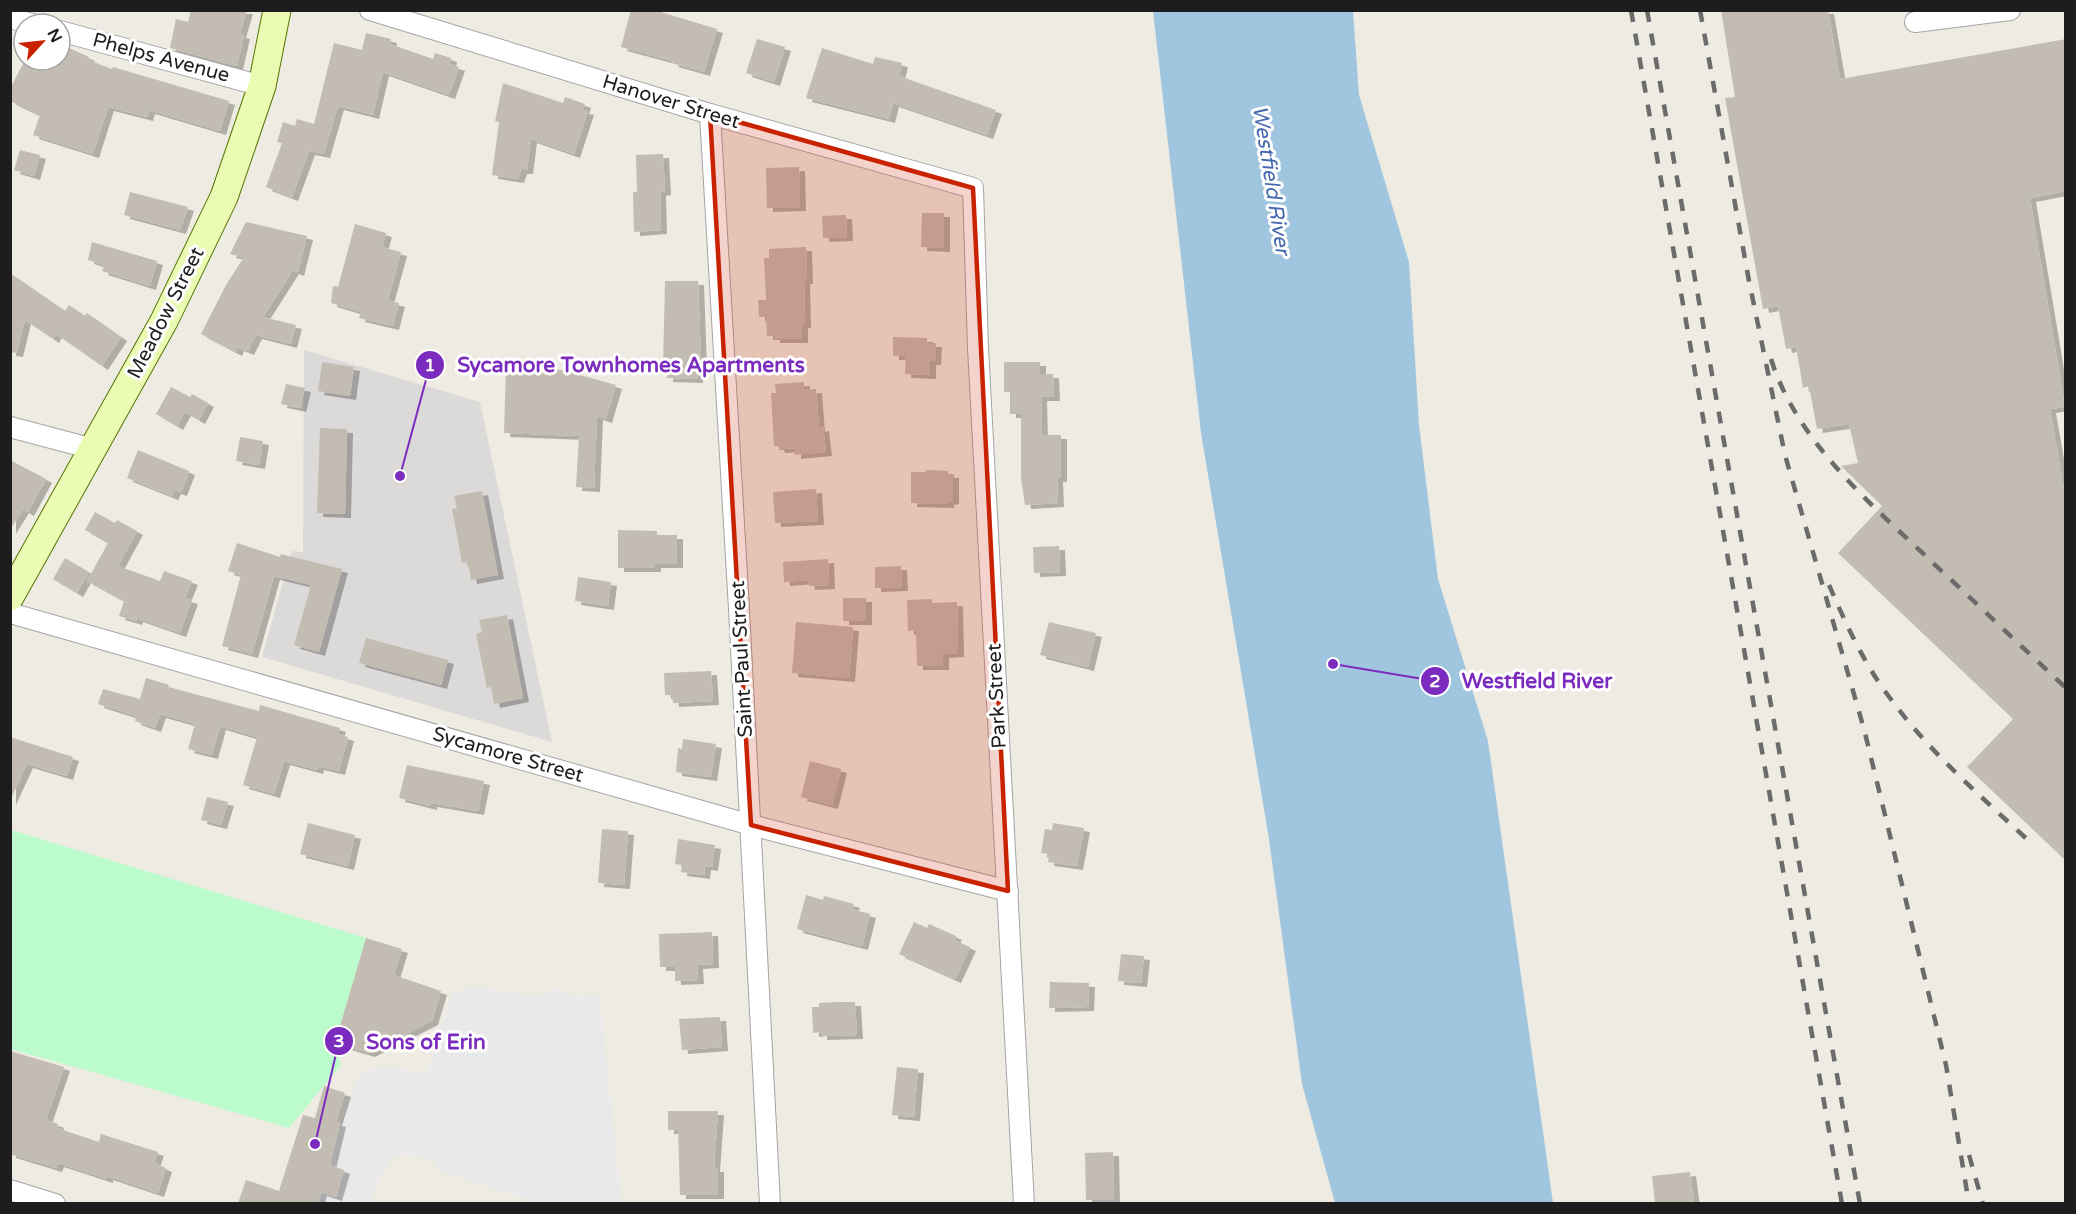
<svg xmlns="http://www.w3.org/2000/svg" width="2076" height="1214" font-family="'Varela Round',sans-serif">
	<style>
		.residential { fill: #dbdad9 }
		.park { fill: #bcfbcc }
		.parking { fill: #e9e9e9 }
		.water { fill: #a0c5de }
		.building { fill: #c3bcb2; filter: url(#shadow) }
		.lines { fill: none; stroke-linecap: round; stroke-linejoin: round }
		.street-casing { stroke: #a4a4a4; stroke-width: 22 }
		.secondary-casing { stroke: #557601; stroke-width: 29 }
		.street { stroke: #fff; stroke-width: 20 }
		.secondary { stroke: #ebfbb3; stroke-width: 27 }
		.rail { stroke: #6b6b6b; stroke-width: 4.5; stroke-dasharray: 12 12; stroke-linecap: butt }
		.marked { fill: #c92200; fill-opacity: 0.2; stroke: #c92200; stroke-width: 4.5; stroke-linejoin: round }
		.labels { text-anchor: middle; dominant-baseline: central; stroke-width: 6; stroke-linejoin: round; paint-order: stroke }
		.street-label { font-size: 20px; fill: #1d1d1d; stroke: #fff }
		.water-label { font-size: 21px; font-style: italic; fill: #4669af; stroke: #fff }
		.leader { fill: none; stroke: #7b2cbf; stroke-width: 2 }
		.callout-dot { fill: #7b2cbf; stroke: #fff; stroke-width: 2 }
		.mark-label { font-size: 18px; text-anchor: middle; font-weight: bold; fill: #fff }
		.callout-label { font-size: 21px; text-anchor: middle; font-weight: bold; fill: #7b2cbf; stroke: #fff; stroke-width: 6; stroke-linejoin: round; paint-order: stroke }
	</style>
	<defs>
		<filter id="shadow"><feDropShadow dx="6" dy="4" stdDeviation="0" flood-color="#0004"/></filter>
	</defs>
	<rect width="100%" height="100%" fill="#eeece2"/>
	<polygon class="residential" points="304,350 480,402 552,742 262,657 292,551 303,552"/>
	<polygon class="park" points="11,830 366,938 335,1043 341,1065 289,1128 11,1049 10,978 13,970 11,969"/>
	<polygon class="parking" points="470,986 540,997 553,989 578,997 599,994 622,1203 539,1203 440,1171 435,1162 409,1154 399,1154 389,1162 380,1175 371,1203 318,1204 321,1192 336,1196 344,1170 330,1165 340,1123 359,1077 368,1071 388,1066 427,1074 452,994"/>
	<polygon class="water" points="1153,11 1353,11 1359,95 1409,262 1419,425 1438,579 1488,741 1553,1203 1335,1203 1302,1084 1269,839 1201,433"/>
	<g class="building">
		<polygon points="191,10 247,10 240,34 244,35 237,66 170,48 176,19 188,22"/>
		<polygon points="631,10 654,10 717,29 704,72 672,63 673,61 621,47"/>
		<polygon points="1721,10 1828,10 1840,79 2066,39 2066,191 2030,198 2065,407 2050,409 2066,501 2066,861 1967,767 2013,719 1838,553 1882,506 1841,466 1858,463 1849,424 1817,429 1809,386 1803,388 1796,347 1786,349 1778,306 1763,309 1725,98 1735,97"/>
		<polygon points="366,33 391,39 390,44 433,59 435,53 451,58 450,64 459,67 449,95 383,72 373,115 338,106 324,154 309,151 292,197 266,187 282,143 277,142 283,122 295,126 297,119 314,124 334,43 362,50"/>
		<polygon points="757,39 785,47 774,82 746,73"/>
		<polygon points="67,47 89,57 88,60 112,69 113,67 229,101 220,131 149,110 147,117 108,107 93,154 33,135 40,115 10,101 10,89 25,60 61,60"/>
		<polygon points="822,48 873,64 875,57 902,63 899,76 996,110 987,135 893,103 889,119 806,98"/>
		<polygon points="503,83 563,103 565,97 585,104 583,110 588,111 574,154 531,139 527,170 521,170 518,179 492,175 499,122 495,121"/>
		<polygon points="20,150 40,155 34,176 14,170"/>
		<polygon points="663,154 665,191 660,192 661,230 634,232 633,192 637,192 636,155"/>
		<polygon points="799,167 800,207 767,208 766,168"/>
		<polygon points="130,192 188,207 180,230 124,215"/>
		<polygon points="922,213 944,213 944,248 921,247"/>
		<polygon points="846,215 847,237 823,238 822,216"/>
		<polygon points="246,222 307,236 298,272 293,270 263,317 296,325 291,344 256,335 248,351 238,347 236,352 201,334 226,285 244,257 230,254"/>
		<polygon points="355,224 386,233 382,247 401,252 388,300 399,303 393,326 359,318 361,312 331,303 333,286 338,287"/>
		<polygon points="92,242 157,261 150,286 102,271 104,265 88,260"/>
		<polygon points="806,247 807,280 804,280 805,324 802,324 802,339 774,339 774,336 767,336 766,317 759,317 758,300 766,300 764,258 769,258 769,249"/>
		<polygon points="10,273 65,311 69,305 85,316 87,313 121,337 102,366 56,334 53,339 25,320 17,353 10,352"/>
		<polygon points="665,281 698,281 701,364 698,364 697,379 667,378 668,367 663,367"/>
		<polygon points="893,337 927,338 927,343 936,343 935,361 930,361 930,375 905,374 906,356 893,356"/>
		<polygon points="322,362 354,367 350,396 318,391"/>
		<polygon points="1004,362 1040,362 1040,374 1053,374 1054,397 1041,397 1042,435 1061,435 1061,478 1057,478 1058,503 1025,505 1021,478 1021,414 1010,414 1010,392 1004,392"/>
		<polygon points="506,367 562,370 616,385 606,419 597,416 594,488 576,487 579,436 504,433"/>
		<polygon points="804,382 804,390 816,389 819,428 823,427 826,452 795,455 795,448 779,449 778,446 774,446 771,393 776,393 775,384"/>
		<polygon points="286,384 305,388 300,408 281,404"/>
		<polygon points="171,387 190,397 192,394 208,403 199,420 185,412 177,426 156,414"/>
		<polygon points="320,428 347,429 345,514 317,513"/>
		<polygon points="240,437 263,441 259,465 236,461"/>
		<polygon points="138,450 189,471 181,492 175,490 172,496 127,478"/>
		<polygon points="10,460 46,479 28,512 23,509 10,530"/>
		<polygon points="926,470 948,471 948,474 953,474 953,500 948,501 948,504 911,503 911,472 926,472"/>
		<polygon points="816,489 818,521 775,523 773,492"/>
		<polygon points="482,491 498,575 471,580 468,562 462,563 452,509 457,508 454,496"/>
		<polygon points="95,512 115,523 117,520 137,531 118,566 160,581 164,571 192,581 185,598 192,600 180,633 137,618 136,621 119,616 124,601 87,581 108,543 85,530"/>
		<polygon points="618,530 657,531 657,535 677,535 677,564 655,564 655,568 618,568"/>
		<polygon points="237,543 280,557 281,554 342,569 319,652 294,645 311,585 274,576 252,654 222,646 241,575 228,571"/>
		<polygon points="1059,546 1060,572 1034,573 1033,547"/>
		<polygon points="65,558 89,572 77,593 53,579"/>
		<polygon points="828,559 829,585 809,586 808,580 784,582 783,562"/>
		<polygon points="901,566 902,587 875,588 875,567"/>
		<polygon points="578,577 611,582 608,606 575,601"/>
		<rect x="843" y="598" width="23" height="23"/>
		<polygon points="932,599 932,603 957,602 958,653 943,654 943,666 917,666 916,630 908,631 907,600"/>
		<polygon points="507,615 523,698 494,704 491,687 487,688 476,634 482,632 479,620"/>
		<polygon points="796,622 853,627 849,678 792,673"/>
		<polygon points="1049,622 1096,633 1088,667 1040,655"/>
		<polygon points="366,638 448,660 441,685 359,663"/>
		<polygon points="711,671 713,701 673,703 672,695 665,695 664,673"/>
		<polygon points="146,678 169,685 168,687 259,711 260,705 340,728 338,734 348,737 339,771 318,766 317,770 284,761 274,794 243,785 257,737 220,726 212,755 188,749 195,724 160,714 155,728 135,721 136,716 98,704 103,689 140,699"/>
		<polygon points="10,737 73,757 67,776 27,764 10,801"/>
		<polygon points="683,739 716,744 711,777 676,772 678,748 682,749"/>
		<polygon points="810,761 841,769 832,805 801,797"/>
		<polygon points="407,765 484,781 478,811 431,803 431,806 399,798"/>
		<polygon points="207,797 228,802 221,825 201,820"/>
		<polygon points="308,823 355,835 348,866 300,854"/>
		<polygon points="1053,823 1084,828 1077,866 1048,862 1049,854 1041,853 1045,829 1052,830"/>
		<polygon points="602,829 628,831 624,885 598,883"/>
		<polygon points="678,839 715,845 712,867 705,866 704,875 681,872 682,865 675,864"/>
		<polygon points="806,895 823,900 824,896 854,904 852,909 870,914 862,946 797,929"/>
		<polygon points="914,922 927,928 929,924 956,936 954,940 970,947 955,979 899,954"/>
		<polygon points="712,932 713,964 697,965 698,980 675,981 675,967 660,967 659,934"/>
		<polygon points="366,938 402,949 394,975 441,991 432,1021 369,1053 335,1043"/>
		<polygon points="1121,954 1144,956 1141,983 1118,981"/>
		<polygon points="1050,982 1089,983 1088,1007 1049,1008"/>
		<polygon points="839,1002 855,1002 857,1035 821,1036 821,1032 813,1033 812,1007 819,1007 819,1003"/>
		<polygon points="720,1017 722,1047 682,1050 679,1019"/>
		<polygon points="10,1051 64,1067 46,1120 58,1124 57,1128 99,1142 101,1134 158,1152 154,1163 166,1168 158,1193 107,1176 107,1179 58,1163 56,1168 10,1154"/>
		<polygon points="897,1067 918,1069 914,1117 892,1115"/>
		<polygon points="324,1086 345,1093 336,1122 340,1123 330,1165 344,1170 336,1197 321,1192 318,1203 238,1203 246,1180 279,1191 303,1115 315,1118"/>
		<polygon points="668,1111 718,1111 714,1168 718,1168 718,1195 680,1195 678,1130 668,1130"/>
		<polygon points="1113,1152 1114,1200 1086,1200 1085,1153"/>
		<polygon points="1690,1172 1694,1203 1655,1203 1652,1176"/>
	</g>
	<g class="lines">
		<defs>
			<g id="street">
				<polyline points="370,10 710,114 973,188 978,348 1024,1204"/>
				<polyline points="10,18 32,24"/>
				<polyline points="1915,22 2010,10"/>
				<polyline points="60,31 262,86"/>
				<polyline points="710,114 739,609 770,1204"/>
				<polyline points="10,427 93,449"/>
				<polyline points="10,613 751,825 1008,891"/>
				<polyline points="10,1190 55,1204"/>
			</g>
			<polyline id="secondary" points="10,597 164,321 224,197 262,86 277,10"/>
		</defs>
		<use href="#street" class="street-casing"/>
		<use href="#secondary" class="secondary-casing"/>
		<use href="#street" class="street"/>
		<use href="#secondary" class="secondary"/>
		<g class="rail">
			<polyline points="1631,10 1842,1204"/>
			<polyline points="1647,10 1860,1204"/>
			<polyline points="1700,10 1749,281 1785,455 1864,729 1946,1065 1969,1204"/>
			<path d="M1771 359C1797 442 1871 504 1932 562 1977 604 2021 646 2066 688"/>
			<path d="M1829 585C1846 624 1864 664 1890 698 1930 753 1982 797 2031 843"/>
			<polyline points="1969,1155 1983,1204"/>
		</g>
	</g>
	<path class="marked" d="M710 114 973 188 1008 891 751 825Z"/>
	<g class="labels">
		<g class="street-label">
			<text transform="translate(161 58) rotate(15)">Phelps Avenue</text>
			<text transform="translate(671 102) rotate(17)">Hanover Street</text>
			<text transform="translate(166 313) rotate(-63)">Meadow Street</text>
			<text transform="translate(742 659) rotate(-93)">Saint Paul Street</text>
			<text transform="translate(997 696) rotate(-93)">Park Street</text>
			<text transform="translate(508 755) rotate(16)">Sycamore Street</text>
		</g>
		<g class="water-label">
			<text transform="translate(1271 180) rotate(81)">Westfield River</text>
		</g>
	</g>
	<path class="leader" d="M400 476L430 365M1333 664L1435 681M315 1144L339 1041"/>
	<g class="callout-dot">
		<circle cx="400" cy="476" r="6"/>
		<circle cx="1333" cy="664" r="6"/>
		<circle cx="315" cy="1144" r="6"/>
		<circle cx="430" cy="365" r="15"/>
		<circle cx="1435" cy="681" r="15"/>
		<circle cx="339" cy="1041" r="15"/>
	</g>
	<g class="mark-label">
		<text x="430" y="371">1</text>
		<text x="1435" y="687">2</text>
		<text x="339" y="1047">3</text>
	</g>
	<g class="callout-label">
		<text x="631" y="372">Sycamore Townhomes Apartments</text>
		<text x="1537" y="688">Westfield River</text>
		<text x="426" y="1049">Sons of Erin</text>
	</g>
	<rect width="2076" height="1214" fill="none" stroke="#1d1d1d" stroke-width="24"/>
	<g transform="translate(42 42) rotate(63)"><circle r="28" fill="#ffffff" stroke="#a5a5a5" stroke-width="1.5"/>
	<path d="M0-4.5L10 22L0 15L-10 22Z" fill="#c92200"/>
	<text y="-9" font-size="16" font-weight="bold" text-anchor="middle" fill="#1d1d1d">N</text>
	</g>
</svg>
